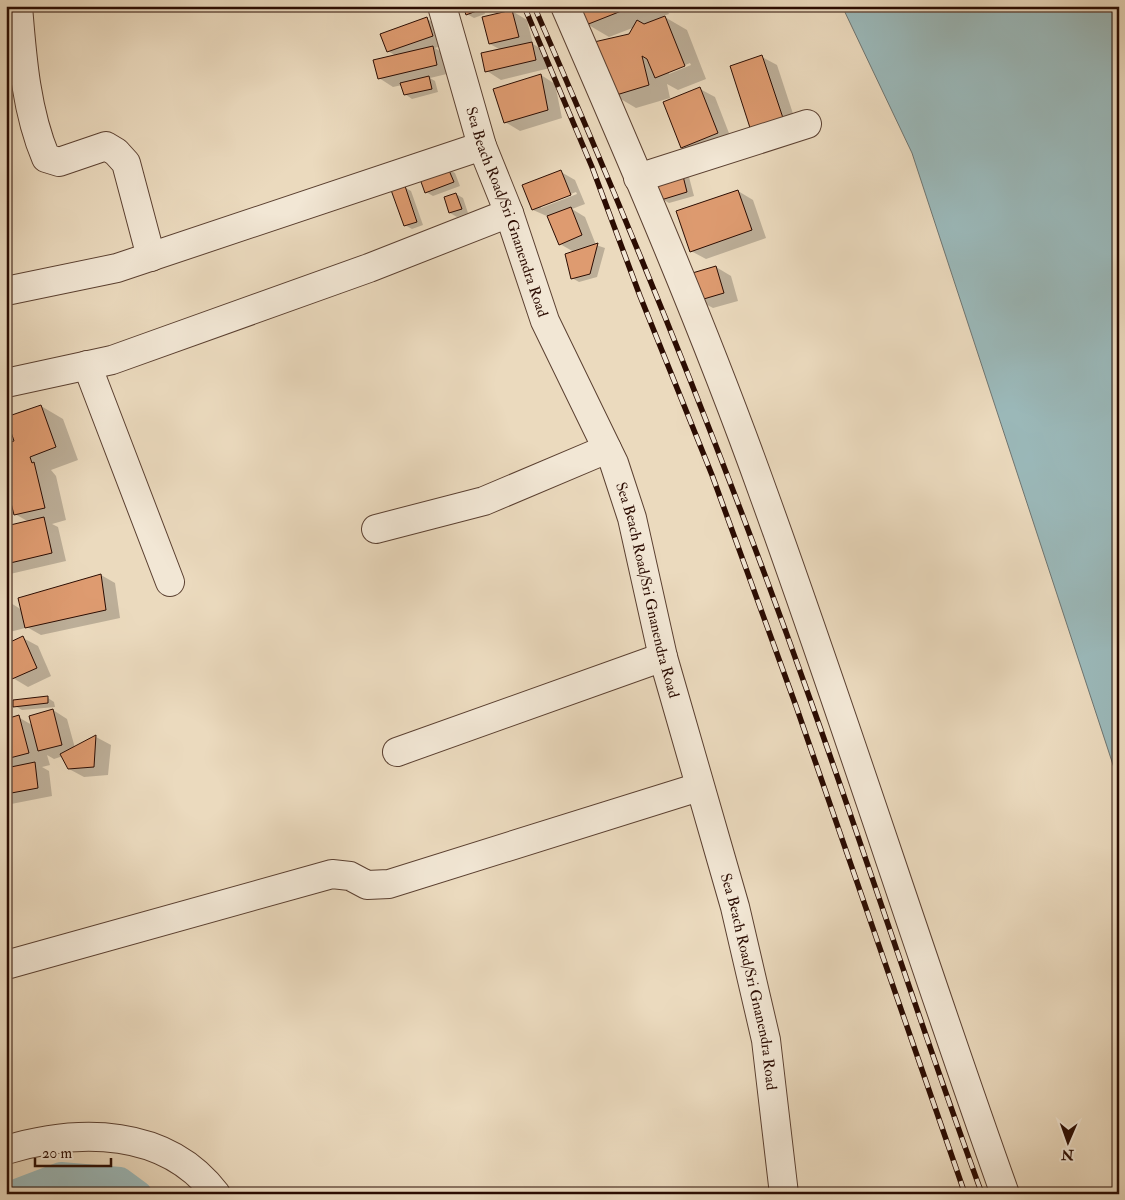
<svg xmlns="http://www.w3.org/2000/svg" width="1125" height="1200" font-family="'IM FELL Double Pica',serif">
	<style>
		.water { fill: #9bb9ba; stroke: #6e7470 }
		.shadow { fill: #0003; fill-rule: evenodd }
		.lines { fill: none; stroke-linecap: round; stroke-linejoin: round }
		.canal { stroke: #9bb9ba; stroke-width: 26 }
		.building { fill: #de9b70; stroke: #2b0c02 }
		.minor-casing { stroke: #5b4031; stroke-width: 30 }
		.minor { stroke: #f2e7d5; stroke-width: 28 }
		.rail-casing { stroke: #2b0c02; stroke-width: 5.5 }
		.rail { stroke: #f2e7d5; stroke-width: 4; stroke-dasharray: 11; stroke-linecap: butt }
		.labels { text-anchor: middle; dominant-baseline: central; stroke-width: 5; stroke-linejoin: round; paint-order: stroke }
		.street-label { font-size: 15px; fill: #2b0c02; stroke: #f2e7d5 }
	</style>
	<rect width="100%" height="100%" fill="#ebdabe"/>
	<filter id="stains"><feTurbulence type="fractalNoise" baseFrequency=".004" numOctaves="4"/><feColorMatrix values="0 0 0 0 .2 0 0 0 0 .09 0 0 0 0 .02 0 0 0 .5 -.17"/></filter>
	<radialGradient id="worn" r=".72"><stop offset=".6" stop-color="#630" stop-opacity="0"/><stop offset="1" stop-color="#630" stop-opacity=".3"/></radialGradient>
	<polygon class="water" points="842,6 1119,6 1119,783 912,153"/>
	<g class="shadow">
		<polygon points="464,6 483,6 485,14 474,18 467,14"/>
		<path d="M579 6H665L669 14 663 16 687 30 706 79 678 90 667 84 670 98 636 108 614 95 630 35 635 27 609 37 587 24ZM690 63 691 65 669 74V72Z"/>
		<polygon points="512,11 527,20 533,44 546,52 550,68 501,80 487,71 501,50 490,44"/>
		<polygon points="427,19 441,27 447,44 435,48 447,56 451,73 430,78 435,81 438,92 412,99 405,94 402,85 393,87 379,78 396,56 388,51"/>
		<polygon points="762,57 777,65 800,135 769,145"/>
		<polygon points="541,75 555,84 562,118 520,131 505,122"/>
		<polygon points="700,89 715,97 732,141 697,155 682,147"/>
		<polygon points="448,169 455,173 460,186 433,196 426,192"/>
		<path d="M561 172 575 180 585 204 572 209 585 217 596 245 605 248 597 277 579 282 572 278 574 252 560 244 549 217 533 210ZM576 192 577 194 541 208V206Z"/>
		<polygon points="682,173 689,177 694,196 669,203 662,199"/>
		<polygon points="404,187 411,191 423,225 412,229 405,225"/>
		<polygon points="738,191 753,200 766,238 706,259 691,251"/>
		<polygon points="456,194 463,198 468,213 457,217 450,213 445,198"/>
		<polygon points="716,267 731,276 738,301 713,308 698,300"/>
		<polygon points="41,406 63,419 78,460 51,470 56,476 66,520 52,524 58,527 66,561 10,574 6,572 6,527 29,522 15,514 11,497 6,494 6,444 16,441"/>
		<polygon points="101,575 115,583 120,618 41,635 25,626 25,628 6,633 6,600 22,610"/>
		<polygon points="23,638 38,646 51,676 28,687 13,678"/>
		<polygon points="48,698 54,702 55,707 22,710 15,706"/>
		<polygon points="53,710 67,719 75,748 96,737 111,745 108,775 84,777 69,769 63,756 54,759 47,755 50,765 42,767 49,771 52,796 6,805 6,720 18,717 32,725"/>
	</g>
	<g class="lines">
		<polyline class="canal" points="11,1194 61,1175 120,1180 139,1194"/>
	</g>
	<g class="building">
		<polygon points="463,6 478,6 479,10 466,15"/>
		<polygon points="578,6 634,6 586,25"/>
		<polygon points="512,10 519,37 489,44 482,17"/>
		<polygon points="665,16 685,66 655,78 647,59 642,56 649,85 613,96 594,42 629,34 637,20 644,24"/>
		<polygon points="427,17 433,36 387,52 380,34"/>
		<polygon points="532,42 536,60 485,72 481,53"/>
		<polygon points="433,46 437,65 378,79 373,60"/>
		<polygon points="762,55 786,127 753,137 730,66"/>
		<polygon points="541,74 548,110 504,123 493,89"/>
		<polygon points="429,76 432,89 404,95 400,83"/>
		<polygon points="700,87 718,133 681,148 663,102"/>
		<polygon points="448,168 454,182 425,193 420,179"/>
		<polygon points="561,170 571,195 532,210 522,185"/>
		<polygon points="682,172 687,192 661,200 655,179"/>
		<polygon points="405,186 417,222 404,226 391,190"/>
		<polygon points="738,190 752,230 690,252 676,211"/>
		<polygon points="456,193 462,209 449,213 444,197"/>
		<polygon points="571,207 582,235 559,245 547,216"/>
		<polygon points="598,243 590,274 571,279 565,254"/>
		<polygon points="716,266 724,293 697,301 689,274"/>
		<polygon points="41,405 56,447 30,457 32,463 34,462 45,508 14,515 6,483 6,443 14,441 6,417"/>
		<polygon points="44,517 52,553 6,564 6,526"/>
		<polygon points="101,574 106,610 25,628 18,598"/>
		<polygon points="6,599 11,620 6,621"/>
		<polygon points="23,636 37,668 12,679 6,666 6,644"/>
		<polygon points="48,696 48,703 13,707 13,700"/>
		<polygon points="53,709 62,745 38,751 29,716"/>
		<polygon points="19,715 29,753 6,759 6,719"/>
		<polygon points="96,735 94,767 68,769 60,754"/>
		<polygon points="35,762 38,788 6,794 6,768"/>
	</g>
	<g class="lines">
		<defs>
			<g id="minor">
				<path d="M18 6C22 56 26 111 46 158L59 162 106 146 116 152 126 163 151 257"/>
				<path id="s1" d="M442 6 482 146 509 213 545 321 614 463 632 518 663 657 735 907 766 1040 784 1194"/>
				<path d="M565 6C635 167 705 330 764 495 848 727 922 962 1005 1194"/>
				<polyline points="638,178 807,124"/>
				<polyline points="6,291 117,268 482,146"/>
				<polyline points="87,365 170,582"/>
				<polyline points="6,383 112,360 369,268 509,213"/>
				<polyline points="376,529 484,501 607,449"/>
				<polyline points="397,752 663,657"/>
				<polyline points="6,965 332,874 350,876 367,885 389,884 699,787"/>
				<path d="M6 1150C79 1128 166 1128 216 1194"/>
			</g>
		</defs>
		<use href="#minor" class="minor-casing"/>
		<use href="#minor" class="minor"/>
		<defs>
			<g id="rail">
				<polyline points="524,6 592,167 640,296 712,475 796,706 965,1194"/>
				<path d="M534 6C634 234 727 465 810 699 869 864 922 1030 982 1194"/>
			</g>
		</defs>
		<use href="#rail" class="rail-casing"/>
		<use href="#rail" class="rail"/>
	</g>
	<g class="labels">
		<g class="street-label">
			<text stroke="none"><textPath href="#s1" startOffset="216">Sea Beach Road/Sri Gnanendra Road</textPath></text>
			<text stroke="none"><textPath href="#s1" startOffset="621">Sea Beach Road/Sri Gnanendra Road</textPath></text>
			<text stroke="none"><textPath href="#s1" startOffset="1026">Sea Beach Road/Sri Gnanendra Road</textPath></text>
		</g>
	</g>
	<rect width="1125" height="1200" fill="none" stroke="#ebdabe" stroke-width="25"/>
	<rect x="8" y="8" width="1110" height="1185" fill="none" stroke="#2b0c02" stroke-width="2.5"/>
	<rect x="12" y="12" width="1100" height="1175" fill="none" stroke="#2b0c02"/>
	<g transform="translate(1068 1142) rotate(182)" stroke="#f2e7d5" stroke-width="4" paint-order="stroke">
	<path d="M0-4L9 19L0 12L-9 19Z" fill="#2b0c02"/>
	<text y="-8" font-size="14" font-weight="bold" text-anchor="middle" fill="#2b0c02">N</text>
	</g>
	<path d="M35 1158v8h76v-8" fill="none" stroke="#2b0c02" stroke-width="2.5"/>
	<text x="42" y="1158" font-size="15" fill="#2b0c02" stroke="#f2e7d5" stroke-width="4" paint-order="stroke">20 m</text>
	<rect width="100%" height="100%" filter="url(#stains)"/>
	<rect width="100%" height="100%" fill="url(#worn)"/>
</svg>
